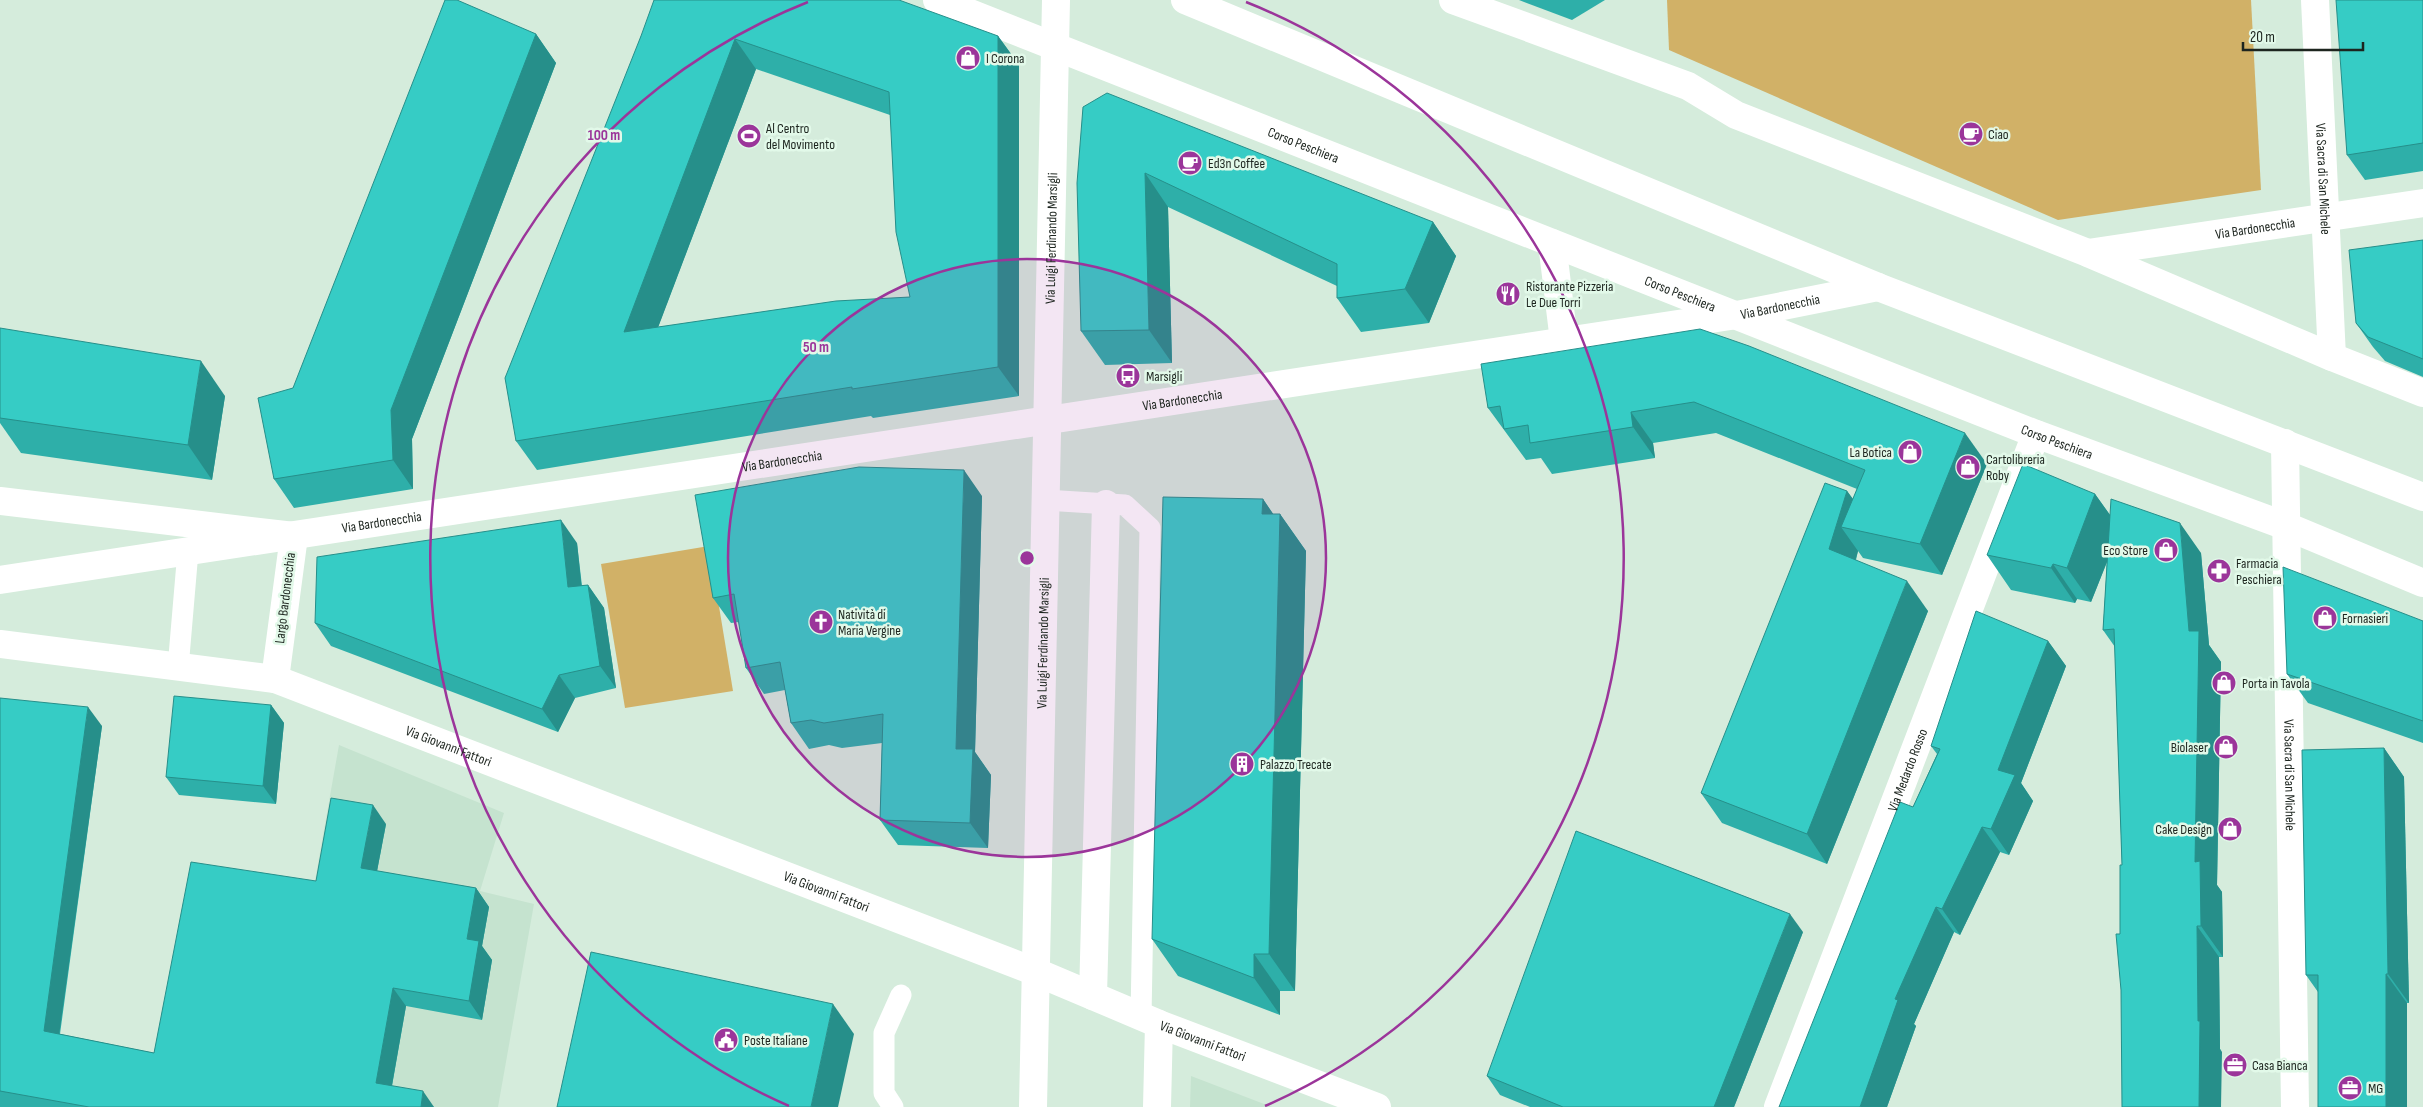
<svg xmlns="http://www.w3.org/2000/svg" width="2423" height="1107" font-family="'Sofia Sans Condensed',sans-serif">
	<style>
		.built { fill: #c5e3cf }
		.green { fill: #d1b167 }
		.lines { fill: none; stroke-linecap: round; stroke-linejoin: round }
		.lane { stroke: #fff; stroke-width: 21 }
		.street { stroke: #fff; stroke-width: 28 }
		.secondary { stroke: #fff; stroke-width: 28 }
		.wall { fill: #2eafa9; fill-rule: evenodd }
		.shaded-wall { fill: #268f8a }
		.building { fill: #36ccc5; stroke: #268f8a; fill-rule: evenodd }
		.ring { fill: none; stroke: #9b359a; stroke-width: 2.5 }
		.labels { text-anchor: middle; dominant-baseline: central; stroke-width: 5; stroke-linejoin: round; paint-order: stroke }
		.poi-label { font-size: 14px; fill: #1d251f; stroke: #e2f9e9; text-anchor: start }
		.street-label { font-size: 14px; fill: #1d251f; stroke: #e2f9e9 }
		.centre { fill: #9b359a; stroke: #e2f9e9; stroke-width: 2.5 }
		.ring-label { font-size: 15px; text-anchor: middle; font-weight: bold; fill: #9b359a; stroke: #e2f9e9; stroke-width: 5; stroke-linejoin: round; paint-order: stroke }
	</style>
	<rect width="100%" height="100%" fill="#d5ecdc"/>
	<g class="built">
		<polygon points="339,745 504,813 480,891 534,904 498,1107 275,1107"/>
		<polygon points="1191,1076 1272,1107 1190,1107"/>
	</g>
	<g class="green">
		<polygon points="1667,0 2251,0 2261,190 2058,220 1669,50"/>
		<polygon points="709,546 733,691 625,708 601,564"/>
	</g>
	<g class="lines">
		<g class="lane">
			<polyline points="1045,500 1125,505 1150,528 1141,1017"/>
			<polyline points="178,668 188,551"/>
			<polyline points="893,1107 884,1093 884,1033 901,995"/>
		</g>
		<g class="street">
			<path id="s1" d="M937 0 2036 434 2286 526 2423 583"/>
			<polyline points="1453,0 1688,86 1736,115 2088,253 2332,357 2423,393"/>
			<path id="s2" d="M2315 0 2332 357"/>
			<polyline points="1552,243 1564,341"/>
			<path id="s3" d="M2088 253 2423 203"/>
			<path id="s4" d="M2285 443 2295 1107"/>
			<polyline points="0,501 294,536 275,679 0,644"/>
			<path id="s5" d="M0 580 1737 315 1878 287"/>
			<path id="s6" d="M275 679 1036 972 1159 1024 1377 1107"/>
			<polyline points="1093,996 1106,504"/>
			<path id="s7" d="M1033 1107 1056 0"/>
			<polyline points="1157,1107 1159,1024"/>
			<path id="s8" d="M1778 1107 2036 434"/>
		</g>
		<polyline class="secondary" points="1185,0 1878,287 2423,497"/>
	</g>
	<g class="wall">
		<polygon points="1519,0 1605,0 1572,20"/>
		<polygon points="2423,0 2423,171 2365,180 2347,155"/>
		<polygon points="536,34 556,63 412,439 413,489 294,508 274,479 293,388"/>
		<path d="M641 36H998L1019 65V396L873 418 871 416 537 470 516 441ZM756 69 890 115 910 297 658 327Z"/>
		<polygon points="1083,107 1433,222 1456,256 1429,323 1361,332 1337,298 1337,286 1168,207 1172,363 1105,365 1081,331"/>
		<polygon points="2423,240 2423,377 2385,361 2373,347 2356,323"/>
		<polygon points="1700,329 1987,464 1942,575 1863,558 1858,551 1856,560 1928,611 1827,864 1722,823 1701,793 1847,491 1853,499 1857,489 1716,433 1653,443 1655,458 1552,474 1541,458 1526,460 1488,408"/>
		<polygon points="0,337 225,396 212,480 21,453 0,423"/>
		<polygon points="2095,494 2110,515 2201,553 2209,645 2221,662 2217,885 2222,892 2223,957 2219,957 2220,1049 2222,1052 2120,934 2122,865 2115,647 2103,630 2107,562 2091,602 2077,599 2075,603 2011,590 1987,555"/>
		<polygon points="982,496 975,752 991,775 988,848 898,845 880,820 882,743 842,748 829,745 809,749 791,723 785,690 764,694 746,668 739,622 731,623 713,598"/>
		<polygon points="1263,499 1273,514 1280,514 1306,551 1295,991 1280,991 1280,1015 1178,976 1152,939"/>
		<polygon points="577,543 582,586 588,585 604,608 616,688 575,698 558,732 331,646 315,623"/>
		<polygon points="2423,621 2423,743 2308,703 2287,674"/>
		<polygon points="2048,641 2066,666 2021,783 2033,801 2009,855 2000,852 1960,935 1954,932 1914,1024 1916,1026 1887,1107 1913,807 1937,754 1931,746"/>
		<polygon points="0,698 102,726 60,1034 154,1053 316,881 386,824 377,871 476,888 489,907 482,946 492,960 482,1020 406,1006 392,1086 434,1107 0,1107"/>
		<polygon points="271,705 284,723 276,804 179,795 166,777"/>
		<polygon points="2384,748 2404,777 2409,1003 2407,1003 2407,1107 2318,1107 2318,992 2306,975"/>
		<polygon points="1803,932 1734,1107 1530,1107 1500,1095 1487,1076"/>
	</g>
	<g class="shaded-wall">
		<polygon points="536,34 556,63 412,439 413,489 393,460 391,410"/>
		<polygon points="998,36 1019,65 1019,396 998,367"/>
		<polygon points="735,39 756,69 645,362 624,332"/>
		<polygon points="1145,173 1168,207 1172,363 1149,330"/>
		<polygon points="1433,222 1456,256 1429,323 1405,289"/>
		<polygon points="201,361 225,396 212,480 188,445"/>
		<polygon points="1631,412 1653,443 1655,458 1633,427"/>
		<polygon points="1965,433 1987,464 1942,575 1920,544"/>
		<polygon points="964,470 982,496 975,752 991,775 988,848 970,823 956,749"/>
		<polygon points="1847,491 1868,520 1841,527 1858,551 1850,579 1829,549"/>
		<polygon points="2095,494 2120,529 2091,602 2067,568"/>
		<polygon points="1263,499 1280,524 1280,514 1306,551 1295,991 1269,954 1262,514"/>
		<polygon points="561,520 577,543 584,610 568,587"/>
		<polygon points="2180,523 2201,553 2209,645 2221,662 2217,885 2222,892 2223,957 2201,926 2195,862 2189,631"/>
		<polygon points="2053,564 2077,599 2075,603 2051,568"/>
		<polygon points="1907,581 1928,611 1827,864 1807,834"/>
		<polygon points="588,585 604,608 616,688 600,666"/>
		<polygon points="2048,641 2066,666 2021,783 2033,801 2009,855 1991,829 1998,770"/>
		<polygon points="559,675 575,698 558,732 542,709"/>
		<polygon points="271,705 284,723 276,804 263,786"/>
		<polygon points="88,707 102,726 57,1050 44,1031"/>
		<polygon points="2384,748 2404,777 2409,1003 2388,974"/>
		<polygon points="373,805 386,824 374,887 361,868"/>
		<polygon points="1982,827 2000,852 1960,935 1942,909"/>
		<polygon points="476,888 489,907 482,946 492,960 482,1020 469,1001 467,939"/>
		<polygon points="1936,907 1954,932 1914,1024 1916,1026 1887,1107 1860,1107 1895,999"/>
		<polygon points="1790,914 1803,932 1734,1107 1714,1107"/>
		<polygon points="2197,926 2219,957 2220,1049 2222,1052 2221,1107 2199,1107"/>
		<polygon points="1254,954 1280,991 1280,1015 1254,978"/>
		<polygon points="2386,974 2407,1003 2407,1107 2386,1107"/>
		<polygon points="393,988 406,1006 389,1102 376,1083"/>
		<polygon points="833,1004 854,1034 838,1107 811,1107"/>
		<polygon points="423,1091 434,1107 421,1107"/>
	</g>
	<g class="building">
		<polygon points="445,0 457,0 536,34 391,410 393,460 274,479 258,398 293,388"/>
		<path d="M654 0H899L998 36V367L852 389V387L516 441 505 378 641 36ZM735 39 889 92 896 232 910 297 836 301 624 332Z"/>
		<polygon points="2336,0 2423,0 2423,143 2347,155"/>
		<polygon points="1107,93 1433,222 1405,289 1337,298 1337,264 1145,173 1149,330 1081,331 1077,183 1083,107"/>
		<polygon points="2423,240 2423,359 2368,337 2356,323 2349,250"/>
		<polygon points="0,328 201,361 188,445 0,418"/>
		<polygon points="1700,329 1749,346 1965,433 1920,544 1841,527 1865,470 1694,402 1631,412 1633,427 1530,443 1528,425 1504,429 1500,406 1488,408 1481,364"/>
		<polygon points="2023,464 2095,494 2067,568 2053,564 2051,568 1987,555"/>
		<polygon points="859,467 964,470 956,749 973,749 970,823 880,820 883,714 824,723 811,720 791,723 780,662 746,668 734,594 713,598 695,495"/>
		<polygon points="1825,483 1847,491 1829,549 1907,581 1807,834 1701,793"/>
		<polygon points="1163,497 1263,499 1262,514 1280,514 1269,954 1254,954 1254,978 1152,939"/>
		<polygon points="2111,499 2180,523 2189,631 2199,631 2195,862 2200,861 2201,926 2197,926 2198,1021 2200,1021 2199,1107 2122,1107 2121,990 2116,934 2120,934 2120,865 2122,865 2114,629 2103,630"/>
		<polygon points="561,520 568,587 588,585 600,666 559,675 542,709 315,623 317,557"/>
		<polygon points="2283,567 2423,621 2423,721 2287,674"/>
		<polygon points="1976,611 2048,641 1998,770 2015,775 1991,829 1982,827 1942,909 1936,907 1895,999 1898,1000 1860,1107 1779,1107 1900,802 1913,807 1940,749 1931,746"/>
		<polygon points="174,696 271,705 263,786 166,777"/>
		<polygon points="0,698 88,707 44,1031 154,1053 191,862 316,881 331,798 373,805 361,868 476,888 467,939 479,941 469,1001 393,988 376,1083 423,1091 421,1107 89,1107 0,1091"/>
		<polygon points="2384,748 2388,974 2386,974 2386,1107 2318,1107 2318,975 2306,975 2302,750"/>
		<polygon points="1576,831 1790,914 1714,1107 1563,1107 1487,1076"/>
		<polygon points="591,952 833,1004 811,1107 557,1107"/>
	</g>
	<circle cx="1027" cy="558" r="299" fill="#9b359a" fill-opacity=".12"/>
	<g class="ring">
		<circle cx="1027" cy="558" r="299"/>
		<path d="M789 1106A598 598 0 0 1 808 2M1246 2A598 598 0 0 1 1265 1106"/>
	</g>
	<defs>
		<symbol id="shop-disc" viewBox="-11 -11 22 22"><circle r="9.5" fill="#9b359a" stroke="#e2f9e9"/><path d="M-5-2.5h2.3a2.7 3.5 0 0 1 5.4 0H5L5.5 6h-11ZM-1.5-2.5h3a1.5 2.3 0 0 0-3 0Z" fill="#fff"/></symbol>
		<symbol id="cafe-disc" viewBox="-11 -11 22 22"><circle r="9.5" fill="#9b359a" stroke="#e2f9e9"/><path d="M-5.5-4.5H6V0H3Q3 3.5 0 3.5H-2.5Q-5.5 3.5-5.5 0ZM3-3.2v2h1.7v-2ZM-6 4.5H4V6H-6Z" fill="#fff"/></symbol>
		<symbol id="stadium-disc" viewBox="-11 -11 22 22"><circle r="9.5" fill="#9b359a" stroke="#e2f9e9"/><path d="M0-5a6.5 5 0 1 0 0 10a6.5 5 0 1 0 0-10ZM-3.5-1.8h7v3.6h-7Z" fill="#fff"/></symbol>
		<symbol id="restaurant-disc" viewBox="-11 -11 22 22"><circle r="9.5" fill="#9b359a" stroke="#e2f9e9"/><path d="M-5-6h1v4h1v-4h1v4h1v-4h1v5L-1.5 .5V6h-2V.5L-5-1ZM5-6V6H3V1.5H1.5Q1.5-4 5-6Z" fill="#fff"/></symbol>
		<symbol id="bus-disc" viewBox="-11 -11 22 22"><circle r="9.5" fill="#9b359a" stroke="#e2f9e9"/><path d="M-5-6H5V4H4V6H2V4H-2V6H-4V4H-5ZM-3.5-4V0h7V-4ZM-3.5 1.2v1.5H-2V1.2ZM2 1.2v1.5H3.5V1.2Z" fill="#fff"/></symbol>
		<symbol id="pharmacy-disc" viewBox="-11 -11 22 22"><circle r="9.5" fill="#9b359a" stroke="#e2f9e9"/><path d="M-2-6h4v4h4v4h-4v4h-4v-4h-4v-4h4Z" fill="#fff"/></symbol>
		<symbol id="church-disc" viewBox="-11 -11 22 22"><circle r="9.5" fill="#9b359a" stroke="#e2f9e9"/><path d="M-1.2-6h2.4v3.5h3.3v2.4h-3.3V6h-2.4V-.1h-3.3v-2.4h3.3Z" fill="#fff"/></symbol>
		<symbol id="building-disc" viewBox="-11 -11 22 22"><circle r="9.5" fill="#9b359a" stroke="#e2f9e9"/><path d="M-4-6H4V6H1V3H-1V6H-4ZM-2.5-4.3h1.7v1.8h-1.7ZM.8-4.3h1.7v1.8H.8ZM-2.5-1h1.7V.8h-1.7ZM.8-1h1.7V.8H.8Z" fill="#fff"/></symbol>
		<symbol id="civic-disc" viewBox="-11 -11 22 22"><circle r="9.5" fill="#9b359a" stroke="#e2f9e9"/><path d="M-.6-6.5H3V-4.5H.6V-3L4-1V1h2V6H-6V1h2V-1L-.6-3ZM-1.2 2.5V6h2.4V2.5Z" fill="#fff"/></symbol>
		<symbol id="office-disc" viewBox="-11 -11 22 22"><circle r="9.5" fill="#9b359a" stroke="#e2f9e9"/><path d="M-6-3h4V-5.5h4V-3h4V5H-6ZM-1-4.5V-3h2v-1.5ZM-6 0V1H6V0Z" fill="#fff"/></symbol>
	</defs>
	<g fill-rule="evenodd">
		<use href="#shop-disc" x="954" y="44" width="28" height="28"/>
		<use href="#cafe-disc" x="1957" y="120" width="28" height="28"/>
		<use href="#stadium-disc" x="735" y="122" width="28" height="28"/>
		<use href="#cafe-disc" x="1176" y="149" width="28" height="28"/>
		<use href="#restaurant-disc" x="1494" y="280" width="28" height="28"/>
		<use href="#bus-disc" x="1114" y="362" width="28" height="28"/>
		<use href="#shop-disc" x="1896" y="438" width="28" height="28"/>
		<use href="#shop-disc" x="1954" y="453" width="28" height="28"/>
		<use href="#shop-disc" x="2152" y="536" width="28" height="28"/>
		<use href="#pharmacy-disc" x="2205" y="557" width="28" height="28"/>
		<use href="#shop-disc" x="2311" y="604" width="28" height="28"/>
		<use href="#church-disc" x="807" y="608" width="28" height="28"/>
		<use href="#shop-disc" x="2210" y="669" width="28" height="28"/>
		<use href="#shop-disc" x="2212" y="733" width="28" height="28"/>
		<use href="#building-disc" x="1228" y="750" width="28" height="28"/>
		<use href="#shop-disc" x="2216" y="815" width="28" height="28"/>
		<use href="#civic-disc" x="712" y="1026" width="28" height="28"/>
		<use href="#office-disc" x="2221" y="1051" width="28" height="28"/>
		<use href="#office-disc" x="2336" y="1074" width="28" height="28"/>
	</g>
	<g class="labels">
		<g class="poi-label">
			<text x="986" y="58">I Corona</text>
			<text x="766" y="128">Al Centro<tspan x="766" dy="16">del Movimento</tspan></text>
			<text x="1988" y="134">Ciao</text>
			<text x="1208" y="163">Ed3n Coffee</text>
			<text x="1526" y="286">Ristorante Pizzeria<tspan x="1526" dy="16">Le Due Torri</tspan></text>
			<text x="1146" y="376">Marsigli</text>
			<text x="1892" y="452" text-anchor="end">La Botica</text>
			<text x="1986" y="459">Cartolibreria<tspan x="1986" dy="16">Roby</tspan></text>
			<text x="2148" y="550" text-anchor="end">Eco Store</text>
			<text x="2236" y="563">Farmacia<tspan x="2236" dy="16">Peschiera</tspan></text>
			<text x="838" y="614">Natività di<tspan x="838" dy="16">Maria Vergine</tspan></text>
			<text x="2342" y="618">Fornasieri</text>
			<text x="2242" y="683">Porta in Tavola</text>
			<text x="2208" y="747" text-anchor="end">Biolaser</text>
			<text x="1260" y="764">Palazzo Trecate</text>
			<text x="2212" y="829" text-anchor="end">Cake Design</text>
			<text x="744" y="1040">Poste Italiane</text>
			<text x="2252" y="1065">Casa Bianca</text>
			<text x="2368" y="1088">MG</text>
		</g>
		<g class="street-label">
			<text stroke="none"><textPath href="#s1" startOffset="394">Corso Peschiera</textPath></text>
			<text stroke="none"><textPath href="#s2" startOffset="179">Via Sacra di San Michele</textPath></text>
			<text stroke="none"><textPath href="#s3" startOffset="169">Via Bardonecchia</textPath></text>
			<text stroke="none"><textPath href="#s7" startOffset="869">Via Luigi Ferdinando Marsigli</textPath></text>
			<text stroke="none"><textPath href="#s1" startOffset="799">Corso Peschiera</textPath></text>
			<text stroke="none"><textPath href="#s5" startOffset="1801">Via Bardonecchia</textPath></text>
			<text stroke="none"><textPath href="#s5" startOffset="1196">Via Bardonecchia</textPath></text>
			<text stroke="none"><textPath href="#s1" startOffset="1204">Corso Peschiera</textPath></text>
			<text stroke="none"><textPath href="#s5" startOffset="791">Via Bardonecchia</textPath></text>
			<text stroke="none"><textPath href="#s5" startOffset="386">Via Bardonecchia</textPath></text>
			<text transform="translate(285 598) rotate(-83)">Largo Bardonecchia</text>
			<text stroke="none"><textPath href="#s7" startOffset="464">Via Luigi Ferdinando Marsigli</textPath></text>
			<text stroke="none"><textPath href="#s6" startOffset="186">Via Giovanni Fattori</textPath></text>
			<text stroke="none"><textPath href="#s8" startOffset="361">Via Medardo Rosso</textPath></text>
			<text stroke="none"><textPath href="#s4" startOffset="332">Via Sacra di San Michele</textPath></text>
			<text stroke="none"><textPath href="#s6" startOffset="591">Via Giovanni Fattori</textPath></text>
			<text stroke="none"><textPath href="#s6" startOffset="996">Via Giovanni Fattori</textPath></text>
		</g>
	</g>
	<circle cx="1027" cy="558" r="8" class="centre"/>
	<g class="ring-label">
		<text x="604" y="140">100 m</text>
		<text x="816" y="352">50 m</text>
	</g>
	<path d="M2243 42v8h120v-8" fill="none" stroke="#1d251f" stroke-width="2.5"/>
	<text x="2250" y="42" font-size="15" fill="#1d251f" stroke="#e2f9e9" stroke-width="4" paint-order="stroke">20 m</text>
</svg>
